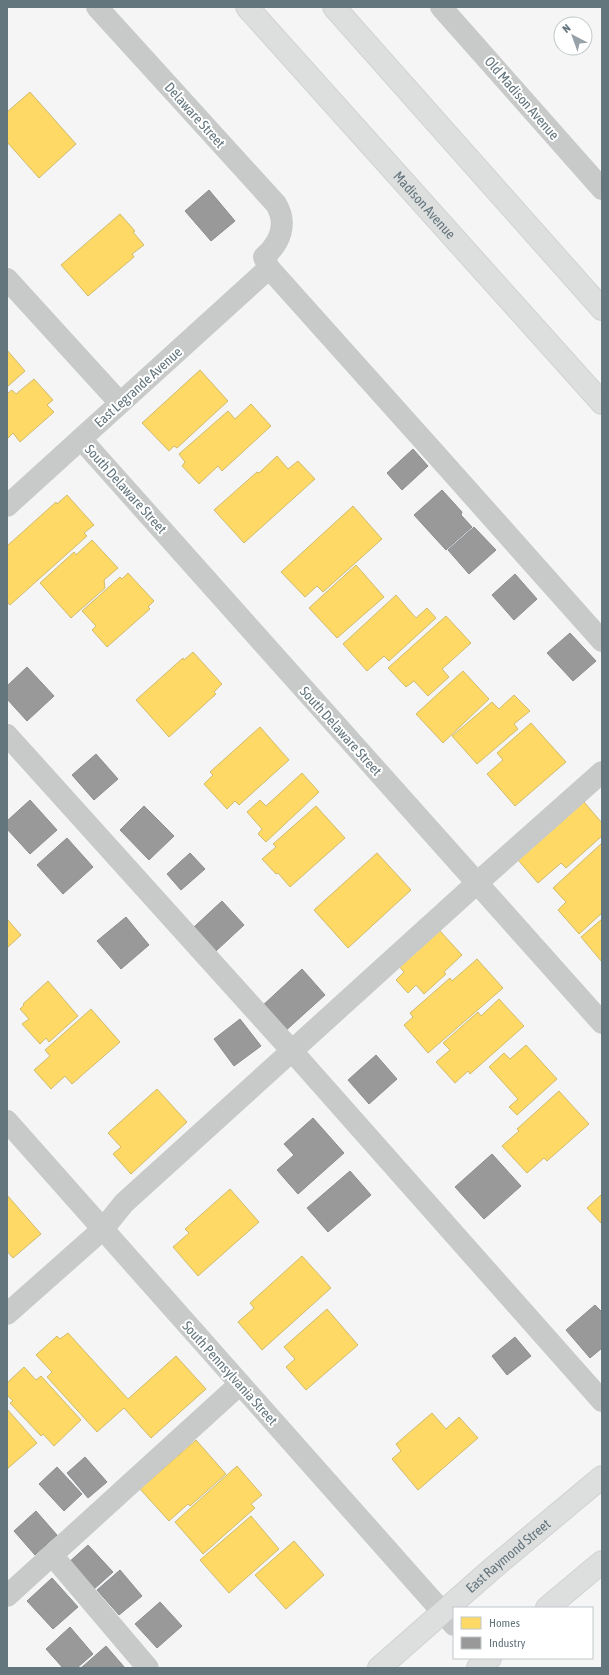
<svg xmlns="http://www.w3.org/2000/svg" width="609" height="1675" font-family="'Asap Condensed',sans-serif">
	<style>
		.homes { fill: #ffd966; stroke: #d0bb6d }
		.industry { fill: #999; stroke: #898e91 }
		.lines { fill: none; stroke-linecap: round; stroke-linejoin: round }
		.major-casing { stroke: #d1d2d3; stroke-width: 24 }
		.minor { stroke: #c8caca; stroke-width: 22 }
		.major { stroke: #dddede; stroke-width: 22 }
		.labels { text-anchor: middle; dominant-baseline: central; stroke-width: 4; stroke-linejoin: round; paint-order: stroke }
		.street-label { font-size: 14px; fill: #63757d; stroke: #fff }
	</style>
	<rect width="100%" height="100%" fill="#f5f5f5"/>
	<g class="homes">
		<polygon points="30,92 76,144 39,178 7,142 7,112"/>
		<polygon points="120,214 135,231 133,232 144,245 132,254 134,257 88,296 61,265"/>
		<polygon points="7,350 25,371 7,387"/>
		<polygon points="200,370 228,401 177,448 174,446 169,451 142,423"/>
		<polygon points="34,379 53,400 47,405 54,412 20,442 13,433 7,439 7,394 12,390 16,394"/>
		<polygon points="251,404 271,426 222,471 218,466 199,484 182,466 185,462 179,454 228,411 235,419"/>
		<polygon points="277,456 288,469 298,461 315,479 244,543 214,510 257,472 259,473"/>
		<polygon points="67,495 94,525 84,533 87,536 10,605 7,602 7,546 56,502 57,504"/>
		<polygon points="353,506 382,539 323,592 317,586 305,597 281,572"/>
		<polygon points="92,540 118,568 104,580 105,588 71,618 40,583 74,552 76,555"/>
		<polygon points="356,565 384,597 337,638 309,608"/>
		<polygon points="128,573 154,601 148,607 150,609 107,647 92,630 96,626 82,611 120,577 122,579"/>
		<polygon points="396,595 416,618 427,608 436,618 389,661 384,656 367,671 343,644"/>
		<polygon points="446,616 471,643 442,669 449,677 428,696 414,681 406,687 388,668"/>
		<polygon points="193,652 222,684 214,692 216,694 169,737 136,700 183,658 184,660"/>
		<polygon points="463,671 489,699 443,743 416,714"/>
		<polygon points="514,695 530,711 514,724 518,729 477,764 452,736 492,702 499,709"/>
		<polygon points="531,723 566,762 515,806 487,774 503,760 497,753"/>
		<polygon points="260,727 289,760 239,805 235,801 227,809 204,784 213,775 210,772"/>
		<polygon points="302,773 319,792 266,842 258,834 262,829 247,812 260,800 266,806"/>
		<polygon points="584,802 602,823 602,836 566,868 561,863 538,883 518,860"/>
		<polygon points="316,806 345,838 290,887 278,873 276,874 262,859 276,847 273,844"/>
		<polygon points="602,843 602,913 579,934 558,910 566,902 553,888"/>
		<polygon points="377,853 411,890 348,948 314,910"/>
		<polygon points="7,919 21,935 7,948"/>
		<polygon points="602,919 602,962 581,937"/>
		<polygon points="440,931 462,955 444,972 446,974 424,994 416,985 408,993 396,980 404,972 397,964"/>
		<polygon points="477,959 503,988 428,1053 404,1025 413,1017 410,1013 450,978 452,981"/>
		<polygon points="48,981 78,1016 49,1042 46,1038 40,1044 22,1024 29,1019 20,1009 24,1005 23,1004"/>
		<polygon points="499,999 524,1026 470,1074 468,1071 455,1083 436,1062 450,1050 443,1043 478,1012 481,1016"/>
		<polygon points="91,1009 120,1042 72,1084 65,1076 51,1089 34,1070 50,1056 45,1050"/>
		<polygon points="526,1045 557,1079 517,1115 509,1107 518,1099 489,1067 504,1053 510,1059"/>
		<polygon points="157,1089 187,1122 131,1174 113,1154 121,1147 108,1133"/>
		<polygon points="559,1091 589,1124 547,1161 544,1158 527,1173 502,1146 519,1131 517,1129"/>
		<polygon points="230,1189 259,1222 198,1276 173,1247 189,1233 185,1229"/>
		<polygon points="602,1194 602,1224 587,1208"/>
		<polygon points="7,1195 41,1234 13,1258 7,1251"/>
		<polygon points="302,1256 331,1288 262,1350 238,1322 254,1308 250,1303"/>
		<polygon points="327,1309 358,1345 306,1390 286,1367 295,1359 284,1347"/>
		<polygon points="68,1333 128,1399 176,1356 206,1389 151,1438 124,1408 97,1432 47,1377 52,1372 36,1355 57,1336 60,1339"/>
		<polygon points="24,1367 36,1380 41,1376 81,1420 54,1446 43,1434 41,1436 10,1403 13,1401 7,1395 7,1383"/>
		<polygon points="7,1409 37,1443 7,1469"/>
		<polygon points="432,1413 446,1429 459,1417 478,1438 418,1490 392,1459 401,1451 396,1444"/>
		<polygon points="196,1440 226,1474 190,1506 188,1504 169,1521 140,1489"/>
		<polygon points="237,1466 262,1495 251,1504 255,1508 203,1554 175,1522"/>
		<polygon points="251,1516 279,1549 229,1593 200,1560"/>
		<polygon points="294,1541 324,1575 286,1609 255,1575"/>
	</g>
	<g class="industry">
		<polygon points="209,190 235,221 211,241 185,211"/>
		<polygon points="413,449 428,466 402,490 387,473"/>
		<polygon points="442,490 462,512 461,515 472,527 446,550 414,515"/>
		<polygon points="474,527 496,550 469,574 448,550"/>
		<polygon points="515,574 537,599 514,620 492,595"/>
		<polygon points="570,633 596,661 573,681 547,653"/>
		<polygon points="27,667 54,696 27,721 7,699 7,686"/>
		<polygon points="96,754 118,779 94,800 72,775"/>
		<polygon points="30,800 57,830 30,854 7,829 7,821"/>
		<polygon points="144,806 174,836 149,860 120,830"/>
		<polygon points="67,838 93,867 63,894 37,865"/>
		<polygon points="190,853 205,869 181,890 167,874"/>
		<polygon points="222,901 244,925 216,951 194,927"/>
		<polygon points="126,917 149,945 121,969 97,941"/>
		<polygon points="302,969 325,995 283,1033 261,1007"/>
		<polygon points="240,1019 261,1046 234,1066 214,1039"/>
		<polygon points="376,1055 397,1079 369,1104 348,1080"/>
		<polygon points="313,1118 344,1153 298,1194 277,1170 294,1155 284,1144"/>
		<polygon points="492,1154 521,1186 484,1219 455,1187"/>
		<polygon points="350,1171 371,1195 328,1232 307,1208"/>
		<polygon points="595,1305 602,1312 602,1348 590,1358 566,1330"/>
		<polygon points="515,1337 531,1356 507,1375 492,1356"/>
		<polygon points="85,1457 107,1482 88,1498 67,1473"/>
		<polygon points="57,1467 82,1494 64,1511 39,1484"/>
		<polygon points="36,1511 57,1535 35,1555 14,1531"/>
		<polygon points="88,1545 113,1572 93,1590 68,1563"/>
		<polygon points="120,1570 142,1596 119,1615 97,1590"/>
		<polygon points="52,1578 78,1607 53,1629 27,1601"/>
		<polygon points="160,1602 182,1626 157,1648 135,1624"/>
		<polygon points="70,1627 93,1654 77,1668 63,1668 46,1649"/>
		<polygon points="106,1646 125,1668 81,1668"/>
	</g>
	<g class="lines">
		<defs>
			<g id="major">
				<path id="s1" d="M247 7 602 403"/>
				<polyline points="334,7 602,309"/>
				<polyline points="547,1608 602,1562"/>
				<path id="s2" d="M379 1668 493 1568 602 1477"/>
				<polyline points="478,1668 490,1658"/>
			</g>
		</defs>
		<use href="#major" class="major-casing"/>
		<g class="minor">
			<path d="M97 7 276 204C288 224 280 243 264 257L269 268 449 469 602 641"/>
			<polyline points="441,7 602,189"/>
			<polyline points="7,279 120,403"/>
			<polyline points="81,439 602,1023"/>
			<polyline points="7,506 269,268"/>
			<polyline points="7,735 292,1051 602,1401"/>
			<polyline points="7,1121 454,1625"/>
			<polyline points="7,1314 103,1229 124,1203 477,883 602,772"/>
			<polyline points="52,1555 148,1668"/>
			<polyline points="7,1596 240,1384"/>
		</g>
		<use href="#major" class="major"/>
	</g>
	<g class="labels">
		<g class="street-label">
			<text transform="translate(522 98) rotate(49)">Old Madison Avenue</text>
			<text transform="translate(195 115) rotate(48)">Delaware Street</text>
			<text stroke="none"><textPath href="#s1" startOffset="266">Madison Avenue</textPath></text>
			<text transform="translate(138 387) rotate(-42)">East Legrande Avenue</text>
			<text transform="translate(126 489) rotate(48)">South Delaware Street</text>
			<text transform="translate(341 731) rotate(48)">South Delaware Street</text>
			<text transform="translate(230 1373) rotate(48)">South Pennsylvania Street</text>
			<text stroke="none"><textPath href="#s2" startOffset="171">East Raymond Street</textPath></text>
		</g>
	</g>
	<rect width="609" height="1675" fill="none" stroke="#63757d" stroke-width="16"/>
	<rect x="453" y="1607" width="140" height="52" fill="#ffffff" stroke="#c1c8cb"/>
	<rect x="461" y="1617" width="20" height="12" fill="#ffd966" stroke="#c1c8cb"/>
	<text x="489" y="1627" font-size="12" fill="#63757d">Homes</text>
	<rect x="461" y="1637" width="20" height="12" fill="#999999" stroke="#c1c8cb"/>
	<text x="489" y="1647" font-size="12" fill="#63757d">Industry</text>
	<g transform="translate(573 36) rotate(319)"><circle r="19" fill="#ffffff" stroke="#c1c8cb"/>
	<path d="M0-3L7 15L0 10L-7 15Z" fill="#96a2a7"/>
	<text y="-6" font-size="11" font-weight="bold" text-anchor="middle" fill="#63757d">N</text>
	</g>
</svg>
